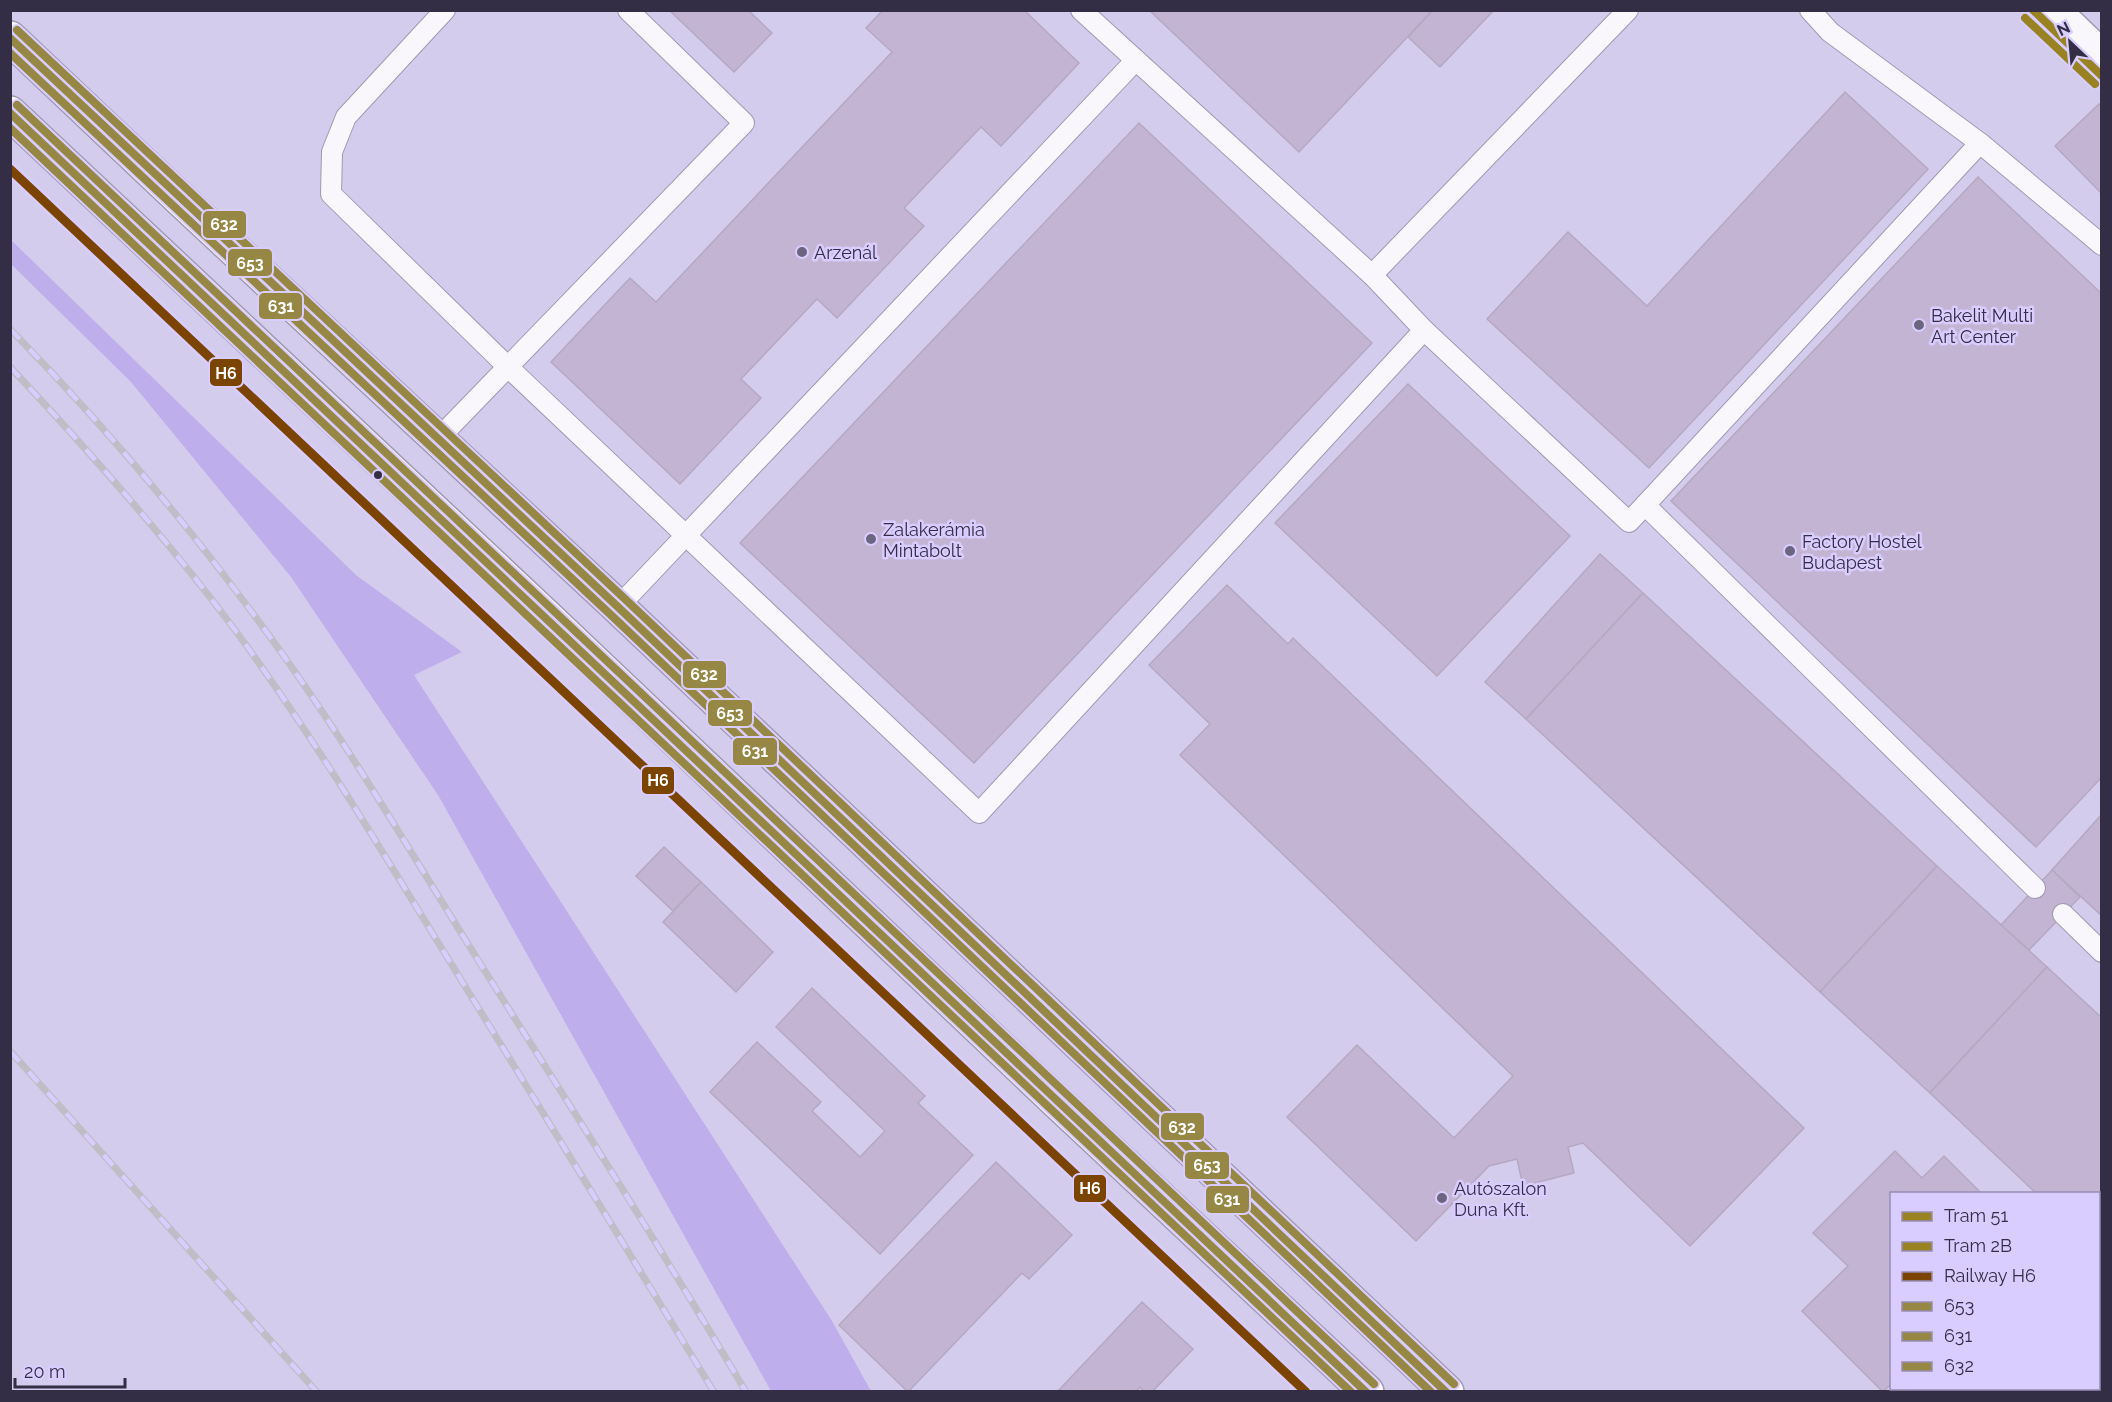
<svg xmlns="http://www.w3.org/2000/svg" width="2112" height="1402" font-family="Raleway,sans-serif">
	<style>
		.green { fill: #bfaeec }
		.building { fill: #c3b4d3; stroke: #b4a9c1; stroke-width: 1.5 }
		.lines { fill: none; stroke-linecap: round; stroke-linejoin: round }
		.service-casing { stroke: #a099b3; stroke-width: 22 }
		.minor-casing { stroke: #a099b3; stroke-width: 36 }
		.primary-casing { stroke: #a099b3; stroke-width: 36 }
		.service { stroke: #f9f7fc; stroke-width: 20 }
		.minor { stroke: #f9f7fc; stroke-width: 33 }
		.primary { stroke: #f9f7fc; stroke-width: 33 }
		.rail-casing { stroke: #bfbdc5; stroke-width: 7 }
		.rail { stroke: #d9cdff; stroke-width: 4.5; stroke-dasharray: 14; stroke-linecap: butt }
		.bus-1-casing { stroke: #d9cdff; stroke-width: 12 }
		.bus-2-casing { stroke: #d9cdff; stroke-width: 12 }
		.bus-3-casing { stroke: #d9cdff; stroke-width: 12 }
		.bus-1 { stroke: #978744; stroke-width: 8 }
		.bus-2 { stroke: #978744; stroke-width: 8 }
		.bus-3 { stroke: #978744; stroke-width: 8 }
		.rail-1-casing { stroke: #d9cdff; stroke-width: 14 }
		.rail-1 { stroke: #7b4400; stroke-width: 9 }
		.tram-1-casing { stroke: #d9cdff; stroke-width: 12 }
		.tram-2-casing { stroke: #d9cdff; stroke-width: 12 }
		.tram-1 { stroke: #998222; stroke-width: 8 }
		.tram-2 { stroke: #998222; stroke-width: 8 }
		.poi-dot { fill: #6b6580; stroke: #d9cdff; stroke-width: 2 }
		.bus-dot { fill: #332d45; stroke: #d9cdff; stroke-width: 2 }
		.labels { text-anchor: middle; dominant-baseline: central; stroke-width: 5; stroke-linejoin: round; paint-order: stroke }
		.poi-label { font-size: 18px; fill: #332d45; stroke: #d9cdff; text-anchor: start }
		.line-badge { stroke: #d9cdff; stroke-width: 2 }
		.badge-label { font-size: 16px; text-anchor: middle; font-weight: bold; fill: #fff }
	</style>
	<rect width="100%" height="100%" fill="#d4cced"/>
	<polygon class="green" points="10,239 356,575 462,652 414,675 832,1321 871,1391 771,1391 438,795 291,577 131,382 11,264"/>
	<g class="building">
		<polygon points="669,10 748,10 772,33 734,72"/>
		<polygon points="883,10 1024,10 1079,63 1001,146 981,127 904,208 924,226 837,318 817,299 741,379 761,398 680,484 551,362 630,278 656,302 892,52 866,28"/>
		<polygon points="1149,10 1433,10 1299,152"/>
		<polygon points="1433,10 1494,10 1440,67 1408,37"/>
		<polygon points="1845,92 1928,169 1649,468 1487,319 1568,232 1647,306"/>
		<polygon points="2099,104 2102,106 2102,194 2055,146"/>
		<polygon points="1139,123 1372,343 974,763 740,543"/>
		<polygon points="1978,177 2102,294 2102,777 2036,847 1671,501"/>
		<polygon points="1408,384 1570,536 1437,676 1275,523"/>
		<polygon points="1600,554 1643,593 1526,719 1485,682"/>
		<polygon points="1227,585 1288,644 1293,638 1804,1128 1690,1246 1583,1143 1568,1147 1574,1173 1523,1186 1517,1159 1489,1166 1416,1241 1287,1117 1357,1045 1454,1138 1513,1076 1180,755 1210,724 1149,665"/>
		<polygon points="1643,593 1937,866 1820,992 1526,719"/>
		<polygon points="2102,814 2102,916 2052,870"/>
		<polygon points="664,847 701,882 673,911 636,876"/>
		<polygon points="1937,866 2047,967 1930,1093 1820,992"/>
		<polygon points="2052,870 2080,897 2029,950 2001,925"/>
		<polygon points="701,882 773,952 736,992 663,922"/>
		<polygon points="2047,967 2102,1018 2102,1253 2098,1250 2098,1194 2037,1194 1930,1093"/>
		<polygon points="812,988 925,1096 918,1103 973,1155 880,1254 710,1092 757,1042 821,1102 812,1111 860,1157 885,1131 776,1027"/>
		<polygon points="1895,1151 1922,1178 1944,1156 1982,1194 1892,1194 1892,1383 1883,1392 1802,1311 1848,1266 1813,1233"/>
		<polygon points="996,1162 1072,1235 1029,1279 1022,1273 908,1392 839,1325"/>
		<polygon points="1142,1302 1193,1349 1152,1392 1145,1392 1140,1387 1136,1392 1057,1392"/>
		<polygon points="2098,1373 2102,1376 2102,1392 2027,1392 2024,1388 2098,1388"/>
	</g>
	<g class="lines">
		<defs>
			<g id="service">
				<polyline points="445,10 346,117 332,152 331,194 508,367 979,813 1424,330"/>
				<polyline points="1081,10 1372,275 1424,330 1629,522 1645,505"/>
				<polyline points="1810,10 1830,32 1980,143 1645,505 2035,888"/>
				<polyline points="1980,143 2102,245"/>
				<polyline points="1372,275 1628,10"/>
				<polyline points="438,439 744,123 628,10"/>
				<polyline points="618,607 1136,60"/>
				<polyline points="2063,914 2102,952"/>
			</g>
			<polyline id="minor" points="2053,10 2102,57"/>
			<g id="primary">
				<polyline points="10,38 179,198 618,607 1447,1392"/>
				<polyline points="10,113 549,619 1053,1098 1367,1392"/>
			</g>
		</defs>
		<use href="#service" class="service-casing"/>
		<use href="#minor" class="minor-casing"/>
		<use href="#primary" class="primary-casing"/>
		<use href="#service" class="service"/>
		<use href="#minor" class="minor"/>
		<use href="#primary" class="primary"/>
		<defs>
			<g id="rail">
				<path d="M10 329C113 434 208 548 293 669 359 763 417 863 478 960 568 1103 660 1246 746 1392"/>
				<path d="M10 367C91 453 168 540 238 634 317 742 385 856 455 970 542 1111 628 1251 714 1392"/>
				<polyline points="10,1051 317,1392"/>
			</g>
		</defs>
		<use href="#rail" class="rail-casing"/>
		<use href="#rail" class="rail"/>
		<defs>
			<g id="bus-1">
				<polyline points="10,38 618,607 1446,1392"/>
				<polyline points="10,113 1366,1392"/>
			</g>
			<g id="bus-2">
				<polyline points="10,53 611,615 1431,1392"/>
				<polyline points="10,128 1351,1392"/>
			</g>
			<g id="bus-3">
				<polyline points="17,30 625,599 1454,1384"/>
				<polyline points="17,105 1374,1384"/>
			</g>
		</defs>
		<use href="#bus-1" class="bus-1-casing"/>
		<use href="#bus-2" class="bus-2-casing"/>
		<use href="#bus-3" class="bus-3-casing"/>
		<use href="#bus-1" class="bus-1"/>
		<use href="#bus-2" class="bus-2"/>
		<use href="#bus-3" class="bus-3"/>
		<defs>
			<polyline id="rail-1" points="10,169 1306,1392"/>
		</defs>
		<use href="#rail-1" class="rail-1-casing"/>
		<use href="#rail-1" class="rail-1"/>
		<defs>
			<polyline id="tram-1" points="2033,10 2102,76"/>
			<polyline id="tram-2" points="2025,18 2095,84"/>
		</defs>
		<use href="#tram-1" class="tram-1-casing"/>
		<use href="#tram-2" class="tram-2-casing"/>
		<use href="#tram-1" class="tram-1"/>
		<use href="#tram-2" class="tram-2"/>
	</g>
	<g class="poi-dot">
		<circle cx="802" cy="252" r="6"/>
		<circle cx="1919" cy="325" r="6"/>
		<circle cx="871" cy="539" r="6"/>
		<circle cx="1790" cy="551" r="6"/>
		<circle cx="1442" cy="1198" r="6"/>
	</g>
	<circle class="bus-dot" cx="378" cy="475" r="5"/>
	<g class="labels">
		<g class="poi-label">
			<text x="814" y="252">Arzenál</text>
			<text x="1931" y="315">Bakelit Multi<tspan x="1931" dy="21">Art Center</tspan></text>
			<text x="883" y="529">Zalakerámia<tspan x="883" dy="21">Mintabolt</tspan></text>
			<text x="1802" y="541">Factory Hostel<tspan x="1802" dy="21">Budapest</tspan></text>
			<text x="1454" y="1188">Autószalon<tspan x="1454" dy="21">Duna Kft.</tspan></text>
		</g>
	</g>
	<g class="line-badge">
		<rect x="202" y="210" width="45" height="29" rx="6" fill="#978744"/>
		<rect x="227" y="248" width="46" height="29" rx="6" fill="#978744"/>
		<rect x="258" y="292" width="45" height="28" rx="6" fill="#978744"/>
		<rect x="209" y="358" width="34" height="29" rx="6" fill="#7b4400"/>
		<rect x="682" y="660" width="45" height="29" rx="6" fill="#978744"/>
		<rect x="707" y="699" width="46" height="28" rx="6" fill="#978744"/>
		<rect x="732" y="737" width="46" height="29" rx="6" fill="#978744"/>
		<rect x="641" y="766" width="34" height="29" rx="6" fill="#7b4400"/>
		<rect x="1160" y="1112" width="45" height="29" rx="6" fill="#978744"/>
		<rect x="1184" y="1151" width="46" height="29" rx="6" fill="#978744"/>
		<rect x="1073" y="1174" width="34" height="29" rx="6" fill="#7b4400"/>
		<rect x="1205" y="1185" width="45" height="29" rx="6" fill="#978744"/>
	</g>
	<g class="badge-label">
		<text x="224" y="230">632</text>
		<text x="250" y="269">653</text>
		<text x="281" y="312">631</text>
		<text x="226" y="379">H6</text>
		<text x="704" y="680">632</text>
		<text x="730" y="719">653</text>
		<text x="755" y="757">631</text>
		<text x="658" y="786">H6</text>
		<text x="1182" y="1133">632</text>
		<text x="1207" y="1171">653</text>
		<text x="1090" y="1194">H6</text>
		<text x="1227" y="1205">631</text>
	</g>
	<rect width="2112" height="1402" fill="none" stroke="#332d45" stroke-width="24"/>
	<rect x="1890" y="1192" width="210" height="198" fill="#d9cdff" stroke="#978db5" stroke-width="1.5"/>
	<rect x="1902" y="1212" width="30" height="9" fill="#998222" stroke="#978db5" stroke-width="1.5"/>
	<text x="1944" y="1222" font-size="18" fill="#332d45">Tram 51</text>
	<rect x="1902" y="1242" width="30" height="9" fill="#998222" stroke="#978db5" stroke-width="1.5"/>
	<text x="1944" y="1252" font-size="18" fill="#332d45">Tram 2B</text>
	<rect x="1902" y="1272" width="30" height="9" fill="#7b4400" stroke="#978db5" stroke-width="1.5"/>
	<text x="1944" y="1282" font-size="18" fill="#332d45">Railway H6</text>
	<rect x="1902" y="1302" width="30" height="9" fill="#978744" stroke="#978db5" stroke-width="1.5"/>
	<text x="1944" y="1312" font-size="18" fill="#332d45">653</text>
	<rect x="1902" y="1332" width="30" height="9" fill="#978744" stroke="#978db5" stroke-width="1.5"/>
	<text x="1944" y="1342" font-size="18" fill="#332d45">631</text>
	<rect x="1902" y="1362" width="30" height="9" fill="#978744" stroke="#978db5" stroke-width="1.5"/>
	<text x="1944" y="1372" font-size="18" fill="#332d45">632</text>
	<g transform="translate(2070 42) rotate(334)" stroke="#d9cdff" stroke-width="4.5" paint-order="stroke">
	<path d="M0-4.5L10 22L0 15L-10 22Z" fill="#332d45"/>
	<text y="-9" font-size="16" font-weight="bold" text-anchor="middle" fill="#332d45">N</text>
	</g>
	<path d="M15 1378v9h110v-9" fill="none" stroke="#332d45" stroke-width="3"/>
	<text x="24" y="1378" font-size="18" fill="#332d45" stroke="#d9cdff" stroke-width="4.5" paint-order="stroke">20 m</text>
</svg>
